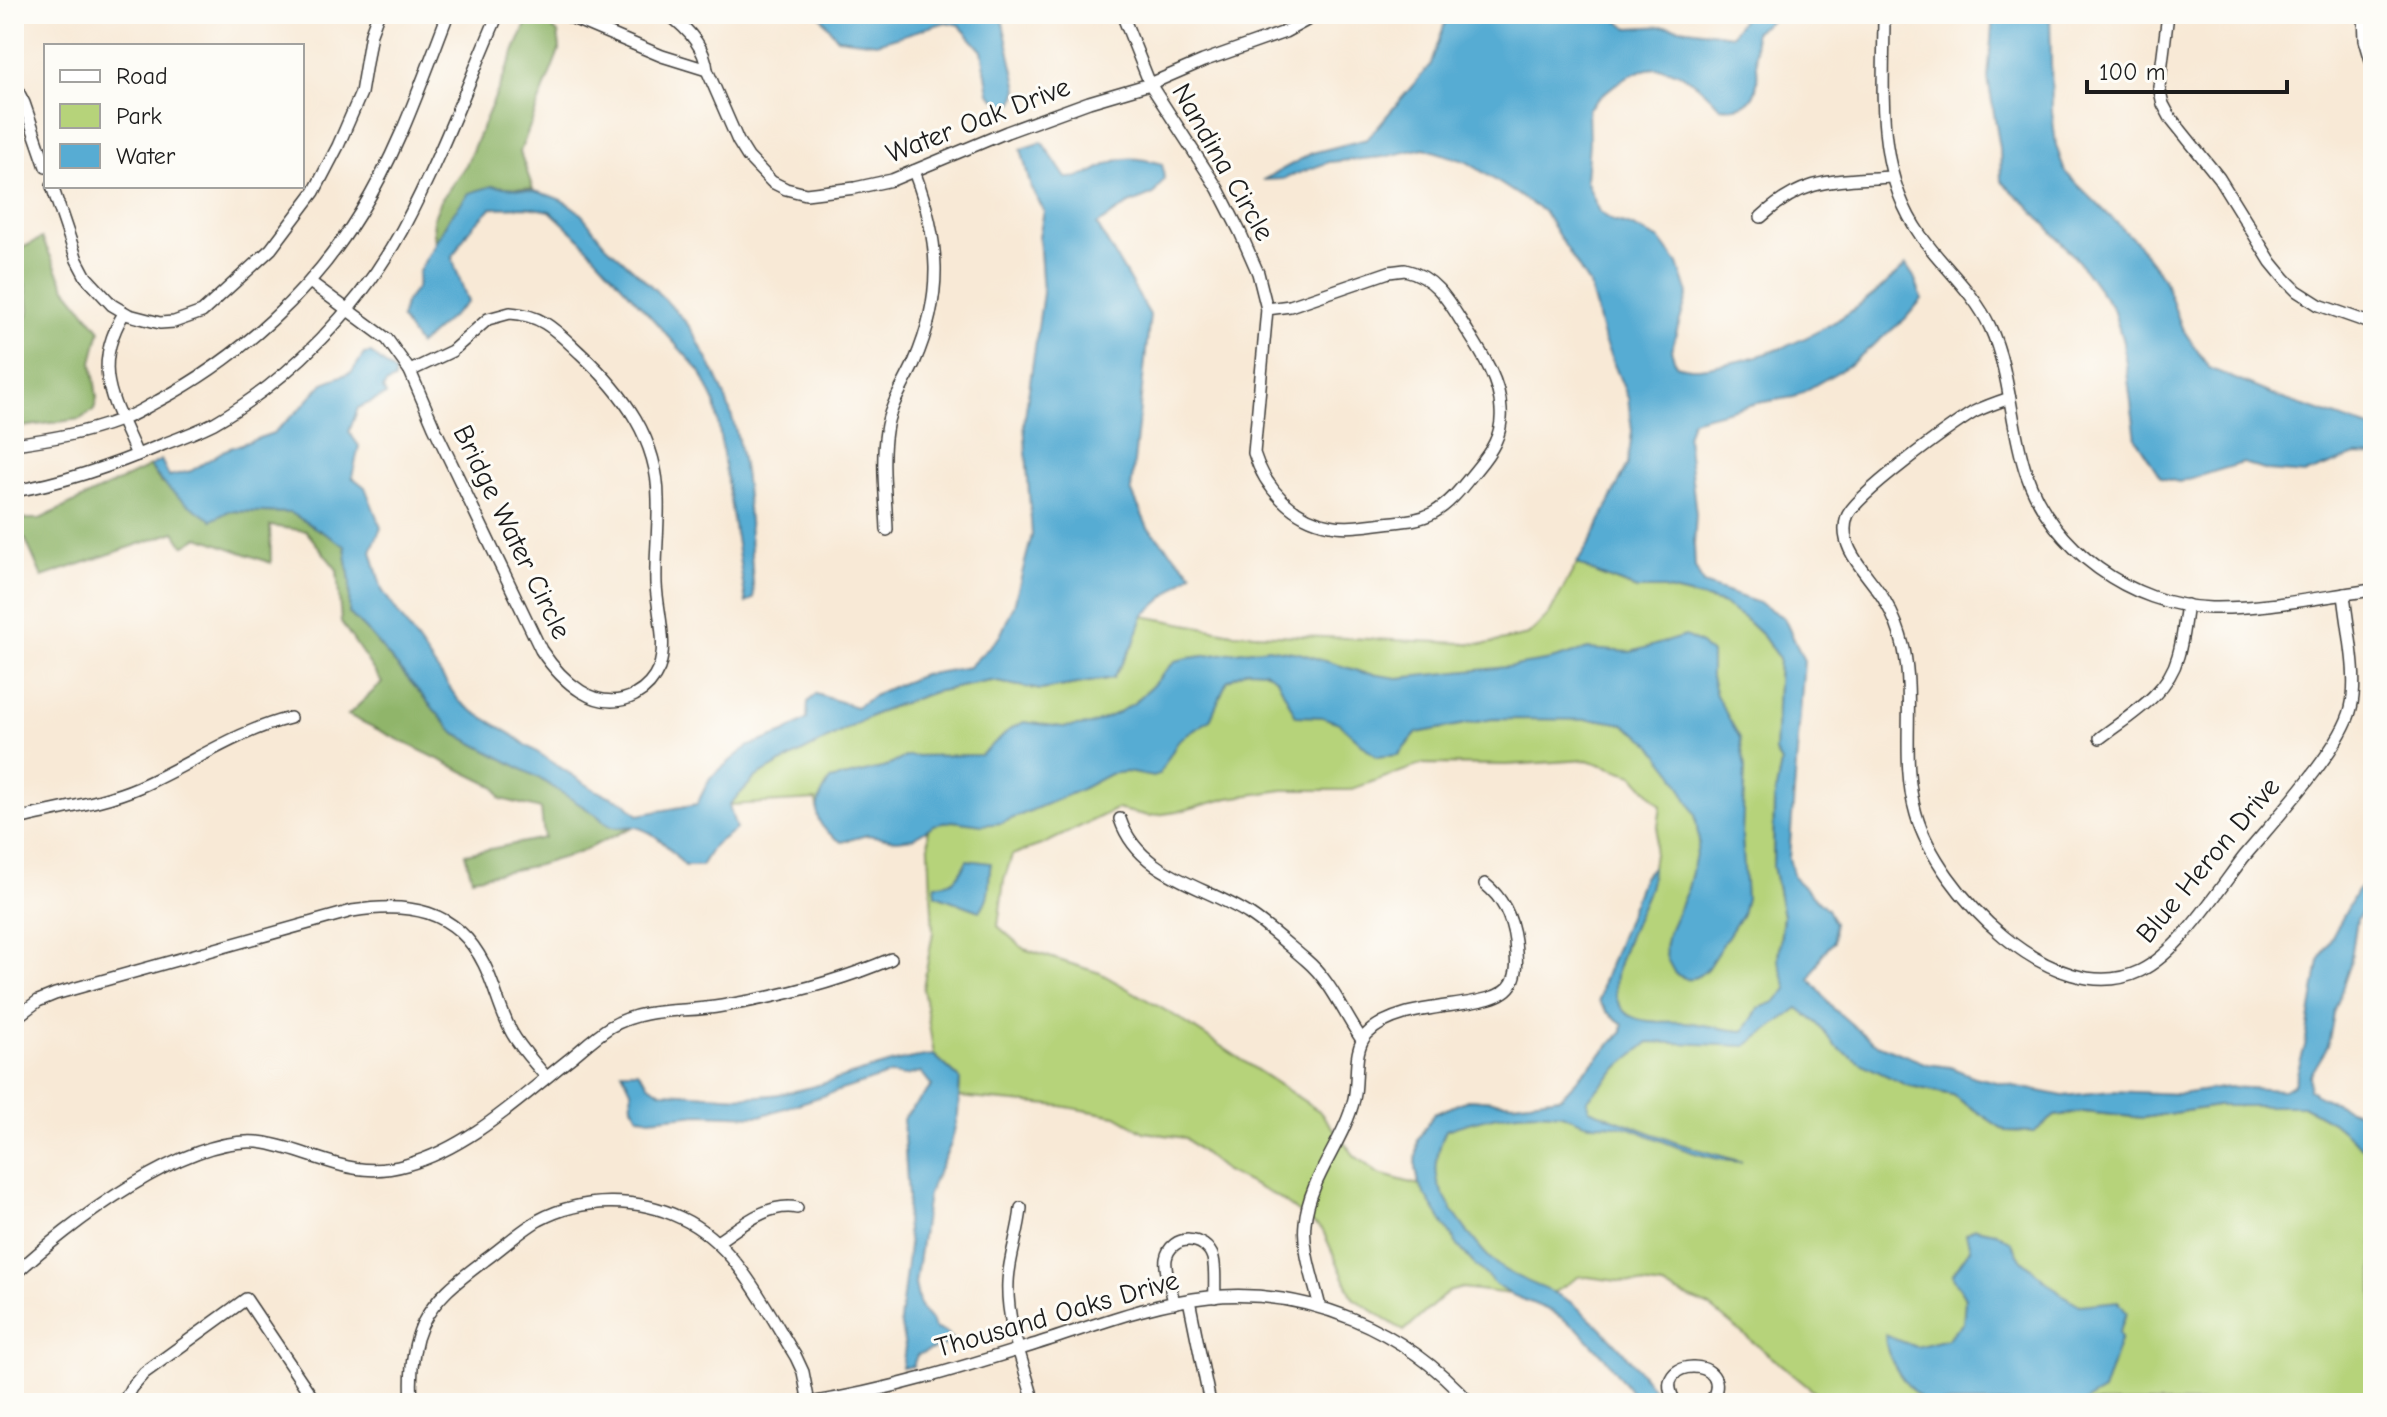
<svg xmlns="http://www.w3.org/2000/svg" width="2387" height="1417" font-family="'Comic Neue',sans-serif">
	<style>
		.green { fill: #b6d37a; stroke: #69784b; stroke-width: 2; fill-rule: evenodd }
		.forest { fill: #90b56a; stroke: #566843; stroke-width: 2 }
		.water { fill: #57acd3; stroke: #3a6478; stroke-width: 2 }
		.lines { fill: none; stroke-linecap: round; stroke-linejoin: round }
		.street-casing { stroke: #3d3b38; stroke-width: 14 }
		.street { stroke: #fff; stroke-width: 11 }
		.labels { text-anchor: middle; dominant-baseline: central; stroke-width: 6; stroke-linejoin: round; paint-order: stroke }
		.street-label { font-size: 28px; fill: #1c1c1c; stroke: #fdfcf7 }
	</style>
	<rect width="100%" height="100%" fill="#fdfcf7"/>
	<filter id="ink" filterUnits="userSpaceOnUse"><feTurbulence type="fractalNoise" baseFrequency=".0125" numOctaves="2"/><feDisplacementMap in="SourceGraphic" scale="16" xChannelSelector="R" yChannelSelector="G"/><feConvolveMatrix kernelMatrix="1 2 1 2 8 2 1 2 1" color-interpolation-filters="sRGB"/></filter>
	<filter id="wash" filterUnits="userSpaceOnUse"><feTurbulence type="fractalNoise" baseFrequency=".006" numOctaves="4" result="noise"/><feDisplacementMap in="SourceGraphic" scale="32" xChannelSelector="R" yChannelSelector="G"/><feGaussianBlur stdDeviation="1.8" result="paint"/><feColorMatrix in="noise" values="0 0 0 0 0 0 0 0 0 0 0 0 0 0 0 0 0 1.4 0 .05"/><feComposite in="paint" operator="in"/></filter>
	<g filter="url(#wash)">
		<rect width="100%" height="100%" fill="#f8e9d6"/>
		<path class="green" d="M1577 563 1597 574 1636 589H1664L1722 603 1745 619 1763 636 1779 659 1777 709 1781 763 1774 802 1773 866 1783 916 1778 959 1798 1007 1818 1024 1835 1046 1906 1085 1952 1095 2006 1131 2034 1132 2055 1116 2083 1112 2143 1118 2217 1106H2303L2332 1122 2373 1156V1403H1828L1710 1307 1663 1287 1580 1276 1554 1292 1510 1294 1462 1288 1448 1292 1404 1331 1353 1298 1323 1231 1278 1197 1225 1171 1185 1138 1144 1132 1116 1116 1061 1106 959 1097 960 1079 934 1055 923 988 933 932 928 829C899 845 896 833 868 835 860 836 850 840 842 842 824 832 818 821 816 800L729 805 756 777 781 763 883 710 934 692 991 681 1041 690 1113 678 1134 643 1143 616 1233 633 1486 644 1528 635 1549 615ZM1587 760 1633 775 1661 806 1652 867 1643 877 1603 982 1599 1001 1607 1012 1623 1024 1622 1032 1561 1097 1514 1103 1470 1099 1434 1114 1418 1139 1416 1166 1419 1185 1379 1174 1355 1156 1319 1111 1177 1017 1100 973 1024 949 998 926 1004 880 1012 855 1044 844 1116 809 1149 816 1177 812 1229 798 1283 790H1349L1423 764 1507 765Z"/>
		<g class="forest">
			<polygon points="543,20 558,33 560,48 520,152 533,189 492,186 450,217 435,245 433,220 441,200 466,165 527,22"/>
			<polygon points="42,238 65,287 100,330 92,362 97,398 94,410 80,419 14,428 14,343 22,332 29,311 26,287 17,261 22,248"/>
			<path d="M150 466 161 483 229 511 291 513 345 546 350 582 349 613 370 634 454 733 537 777 598 816C610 829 618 829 635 826L578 853 538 865 472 878 465 854 544 838 541 809 501 799 495 787 348 715 382 683 341 622 337 570 306 531 270 526 271 563 199 537 184 546 175 532 42 577 25 538H14V519H40Z"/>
		</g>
		<g class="water">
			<polygon points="819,14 1001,14 1018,89 1014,102 1001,104 989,93 982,51 959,25 946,22 877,43 837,38"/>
			<path d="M1448 14H1607L1629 28 1666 26 1731 35 1746 14H1780L1754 32C1755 65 1772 113 1720 107 1672 52 1636 58 1588 109L1589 142 1586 180 1599 212 1613 221 1631 226 1660 240 1678 264 1688 294 1671 350 1676 365C1697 371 1704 367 1724 364 1794 352 1857 315 1906 265L1914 277 1922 299 1905 319 1848 366 1794 397 1757 403 1692 420 1687 437 1696 514 1694 545 1695 567 1703 584 1759 603 1784 618 1804 661 1789 858 1794 878 1827 909 1834 923 1833 942 1821 956 1810 979 1834 1009 1872 1042 1927 1064 1950 1067 1975 1077 2014 1086 2063 1096 2111 1091 2180 1094 2228 1087 2284 1090 2294 1084 2305 1046 2319 961 2357 891 2373 875V899L2357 919 2350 965 2334 1013 2328 1046 2310 1076 2309 1089 2321 1097 2373 1119V1156L2332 1122 2303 1106H2217L2143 1118 2083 1112 2055 1116 2034 1132 2006 1131 1952 1095 1906 1085 1864 1065 1835 1046 1818 1024 1798 1008 1746 1046 1649 1042 1621 1065 1587 1100 1589 1109 1677 1143 1742 1162C1705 1160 1672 1145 1638 1131 1621 1124 1607 1124 1590 1124 1580 1123 1571 1116 1561 1114 1523 1108 1483 1117 1446 1130 1439 1145 1435 1160 1437 1177 1440 1199 1482 1254 1500 1267 1524 1284 1554 1288 1577 1307 1610 1334 1639 1368 1663 1403H1639L1607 1360 1578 1329 1551 1311 1510 1294 1495 1284 1473 1263 1458 1246 1419 1185 1416 1166 1418 1139 1434 1114 1470 1099 1514 1103 1561 1097 1622 1032 1623 1024 1607 1012 1599 1001 1603 982 1643 877 1652 867C1653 888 1641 904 1634 924 1624 948 1600 996 1629 1015 1644 1024 1667 1021 1684 1022 1705 1024 1722 1030 1744 1031L1759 1008 1775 1002 1787 989 1778 959 1783 916 1773 866 1774 801 1781 763 1775 752 1779 659 1763 636 1745 619 1722 603 1664 589H1637L1597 574 1577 563 1591 541 1628 464 1632 431 1628 398 1604 341 1590 286 1544 212 1467 162 1424 148 1383 157 1329 162 1283 179 1263 180 1312 153 1367 139 1431 64Z"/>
			<polygon points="1993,14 2050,14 2052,112 2056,145 2065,172 2138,244 2164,279 2182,328 2209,368 2283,399 2373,429 2373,456 2356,455 2306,474 2267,471 2243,463 2179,482 2161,478 2136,439 2123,342 2113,309 2079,262 2029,206 2001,181 2000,148 1988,79"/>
			<path d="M1042 142 1066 178C1091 179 1097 166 1119 160 1132 156 1149 160 1162 164L1164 179 1154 194 1129 204 1097 225 1150 315 1131 490 1148 528 1192 573 1143 616 1134 643 1113 678 1041 690 991 681 934 692 883 710 781 763 756 777 729 805 736 829 714 845 701 866H685C671 851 659 834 639 828 620 822 617 837 598 816L537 777 454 733 370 634 349 613 350 582 345 546 291 513 229 511 212 520C187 504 166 491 150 466L161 460 169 476 191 471 225 450 273 433 301 408 323 383 352 372 364 354 371 353 395 373 394 380 386 384 383 389 386 395 358 408 349 432 359 446 352 477 365 487 381 528 371 551 382 590 459 701C480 719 506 727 526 745L595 790 626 803 638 815 697 804 710 778 747 747 784 733 807 719 808 702 816 694 856 707 882 691 923 675 969 667 1000 636 1014 605 1032 535 1024 423 1043 293 1039 236 1044 211 1031 188 1021 149Z"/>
			<path d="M492 186C521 188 555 191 578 211 590 222 597 237 609 248 637 272 665 297 688 325 694 332 698 342 703 351 751 432 747 508 754 598L746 603 715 403 700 371 581 240 550 211 527 207 491 208 468 231 452 258 468 302 419 345 401 319 405 303 417 287 419 271 450 217 469 193Z"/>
			<path d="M1685 636 1700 643 1711 654V677L1716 695 1740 738 1745 768 1742 836 1746 898 1742 914 1707 969 1697 977 1687 979 1675 974 1667 959 1665 948 1668 933 1688 888 1699 842 1695 814 1674 774 1649 742 1624 724 1600 720 1493 719 1417 733 1398 755 1376 757 1339 723 1322 717 1296 716 1277 679 1264 671 1247 670 1227 681 1210 720 1179 740 1159 774 1154 777 1126 772 1110 774 1082 789 1002 823 982 825 952 821 934 825 913 838 897 840 867 835 842 842C810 824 812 807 830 780L886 767 907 756 981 755 1010 729 1024 722 1063 727 1090 725 1117 713 1134 703 1152 686 1175 661 1188 658 1268 648 1299 653 1365 673 1398 678 1507 667 1551 660 1588 649 1631 652Z"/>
			<path d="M967 860 991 863C987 884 993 892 980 911L936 895 935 884C956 884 958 877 967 860Z"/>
			<path d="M934 1055 960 1079 958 1114 951 1144 928 1194 915 1284 920 1307 931 1320 934 1328 947 1333 952 1339 948 1344 917 1355 913 1366 902 1368 905 1347 900 1321 909 1246 906 1222 908 1197 903 1119 932 1086 921 1072 905 1076 891 1074 760 1116 700 1114 649 1119 638 1116 632 1106 631 1090 622 1071H638L648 1083 661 1092C701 1093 746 1101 785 1093 836 1084 881 1060 934 1055Z"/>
			<path d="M1975 1228 1996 1232 2011 1242 2022 1260 2061 1294 2080 1305 2118 1301 2127 1313 2119 1332 2121 1338 2103 1391 2082 1403H1928C1907 1390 1885 1359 1885 1335L1916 1347 1947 1339 1963 1323 1965 1298 1952 1275 1970 1249 1966 1234Z"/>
		</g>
	</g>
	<g filter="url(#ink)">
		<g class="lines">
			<defs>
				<g id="street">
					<path d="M563 14 662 56 707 70C705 47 687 28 668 14"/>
					<polyline points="1122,14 1150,84 1218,189 1240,232 1258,273 1267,309"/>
					<path d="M1884 14C1884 90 1874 170 1921 236 1943 267 1974 292 1990 327 2011 373 2010 425 2026 473 2052 549 2131 606 2211 608 2264 609 2320 597 2373 590"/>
					<polyline points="2168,14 2159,87 2163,104 2170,117 2219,178 2271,262 2285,279 2297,291 2319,305 2373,324"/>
					<polyline points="2364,14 2365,40 2373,67"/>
					<polyline points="707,70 738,141 748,157 772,182 786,189 806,194 855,188 892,180 1007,132 1089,102 1150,84 1203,61 1285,32 1318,14"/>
					<polyline points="14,84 24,103 46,167"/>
					<polyline points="52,186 77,260 86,277 112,305 129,315 160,323 174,322 202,312 271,249 314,192 338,146 361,93 371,33 378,14"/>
					<path d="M1761 217C1804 177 1835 181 1891 177"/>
					<path d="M1405 270C1438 277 1451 306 1468 332 1483 355 1500 382 1501 410 1503 435 1491 452 1476 470 1463 486 1451 503 1433 513 1418 521 1401 521 1385 523 1367 525 1348 529 1330 525 1293 519 1265 488 1254 453L1267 309 1290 306 1389 272Z"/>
					<polyline points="310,282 387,339 410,371"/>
					<path d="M124 313C90 370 114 401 137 455"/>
					<path d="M510 313C544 315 557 332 581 354 623 393 658 439 658 499 659 527 655 556 656 584 657 610 668 643 659 668 654 680 646 689 635 695 596 715 561 680 541 650L434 427 410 371 452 351 488 319Z"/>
					<path d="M2010 398C1998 402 1986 406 1974 412 1951 426 1854 496 1847 517 1836 549 1871 576 1885 601 1894 616 1900 632 1904 649 1915 703 1900 760 1916 814 1937 890 2054 1012 2140 971 2177 954 2218 891 2243 858 2271 824 2342 748 2351 708 2359 676 2347 627 2344 594"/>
					<path d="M14 444C50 439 86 433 120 420 133 416 146 407 158 401 239 358 312 292 360 213 398 152 422 81 448 14"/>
					<path d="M14 491C67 482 115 465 164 444 180 438 198 431 214 423 291 379 359 308 402 230 439 161 467 86 498 14"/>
					<path d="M887 530C886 498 881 463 886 431 889 407 904 385 914 363 944 294 940 240 914 171"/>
					<path d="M2100 738C2130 715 2168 694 2178 656 2183 640 2184 622 2187 605"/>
					<path d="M1120 819C1139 876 1204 885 1249 914 1269 927 1288 945 1306 960 1331 981 1344 1014 1362 1040"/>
					<path d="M14 820C55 809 100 804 139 787 190 765 236 731 290 718"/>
					<path d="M14 1019 38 1001 55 994 352 911C407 902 456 908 484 964 495 986 500 1012 512 1033 521 1049 535 1063 546 1077"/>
					<path d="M1021 1208C1019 1233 1009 1256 1008 1282 1006 1324 1024 1363 1034 1403"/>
					<path d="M717 1242C740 1227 768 1202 797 1208"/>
					<path d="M14 1275C66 1226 190 1130 265 1143 316 1152 351 1181 406 1165 469 1148 521 1097 572 1057 584 1047 597 1035 610 1027 646 1006 683 1013 722 1006 777 997 840 981 891 959"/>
					<polyline points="1189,1300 1210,1403"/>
					<path d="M1174 1303C1172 1290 1164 1272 1166 1259 1171 1233 1206 1235 1213 1258 1216 1270 1214 1285 1215 1297"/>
					<path d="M1320 1307C1314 1281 1302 1251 1305 1223 1309 1178 1344 1142 1354 1099 1359 1079 1352 1050 1367 1034 1403 996 1496 1014 1512 983 1519 971 1516 955 1515 941 1512 918 1504 899 1485 884"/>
					<polyline points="123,1403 131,1388 144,1373 246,1299 316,1403"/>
					<path d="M412 1403C410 1376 411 1350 422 1325 436 1296 460 1279 485 1260 503 1247 520 1231 539 1220 582 1197 638 1197 681 1218 737 1244 765 1308 796 1357L803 1372 809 1403"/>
					<path d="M810 1403C886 1391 960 1368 1033 1345 1091 1327 1149 1303 1209 1297 1308 1287 1405 1330 1470 1403"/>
					<path d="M1676 1403C1645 1355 1741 1355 1710 1403"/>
				</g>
			</defs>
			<use href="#street" class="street-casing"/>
			<use href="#street" class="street"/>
		</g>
	</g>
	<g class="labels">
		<g class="street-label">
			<text transform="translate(978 120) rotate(-21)">Water Oak Drive</text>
			<text transform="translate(1223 162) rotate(60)">Nandina Circle</text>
			<text transform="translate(512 532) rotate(64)">Bridge Water Circle</text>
			<text transform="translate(2208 860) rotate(-50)">Blue Heron Drive</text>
			<text transform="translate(1057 1314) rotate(-16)">Thousand Oaks Drive</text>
		</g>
	</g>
	<rect width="2387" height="1417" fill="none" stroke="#fdfcf7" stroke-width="48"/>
	<rect x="44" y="44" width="260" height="144" fill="#fdfcf7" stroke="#a3a29f" stroke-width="2"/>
	<rect x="60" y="70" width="40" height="12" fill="#ffffff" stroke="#a3a29f" stroke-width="2"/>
	<text x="116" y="84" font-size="24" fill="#1c1c1c">Road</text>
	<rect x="60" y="104" width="40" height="24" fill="#b6d37a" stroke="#a3a29f" stroke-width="2"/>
	<text x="116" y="124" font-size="24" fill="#1c1c1c">Park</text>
	<rect x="60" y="144" width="40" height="24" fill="#57acd3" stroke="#a3a29f" stroke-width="2"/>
	<text x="116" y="164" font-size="24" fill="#1c1c1c">Water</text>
	<path d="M2087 80v12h200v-12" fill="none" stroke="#1c1c1c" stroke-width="4"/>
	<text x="2099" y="80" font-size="24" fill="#1c1c1c" stroke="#fdfcf7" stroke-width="6" paint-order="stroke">100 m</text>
</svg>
